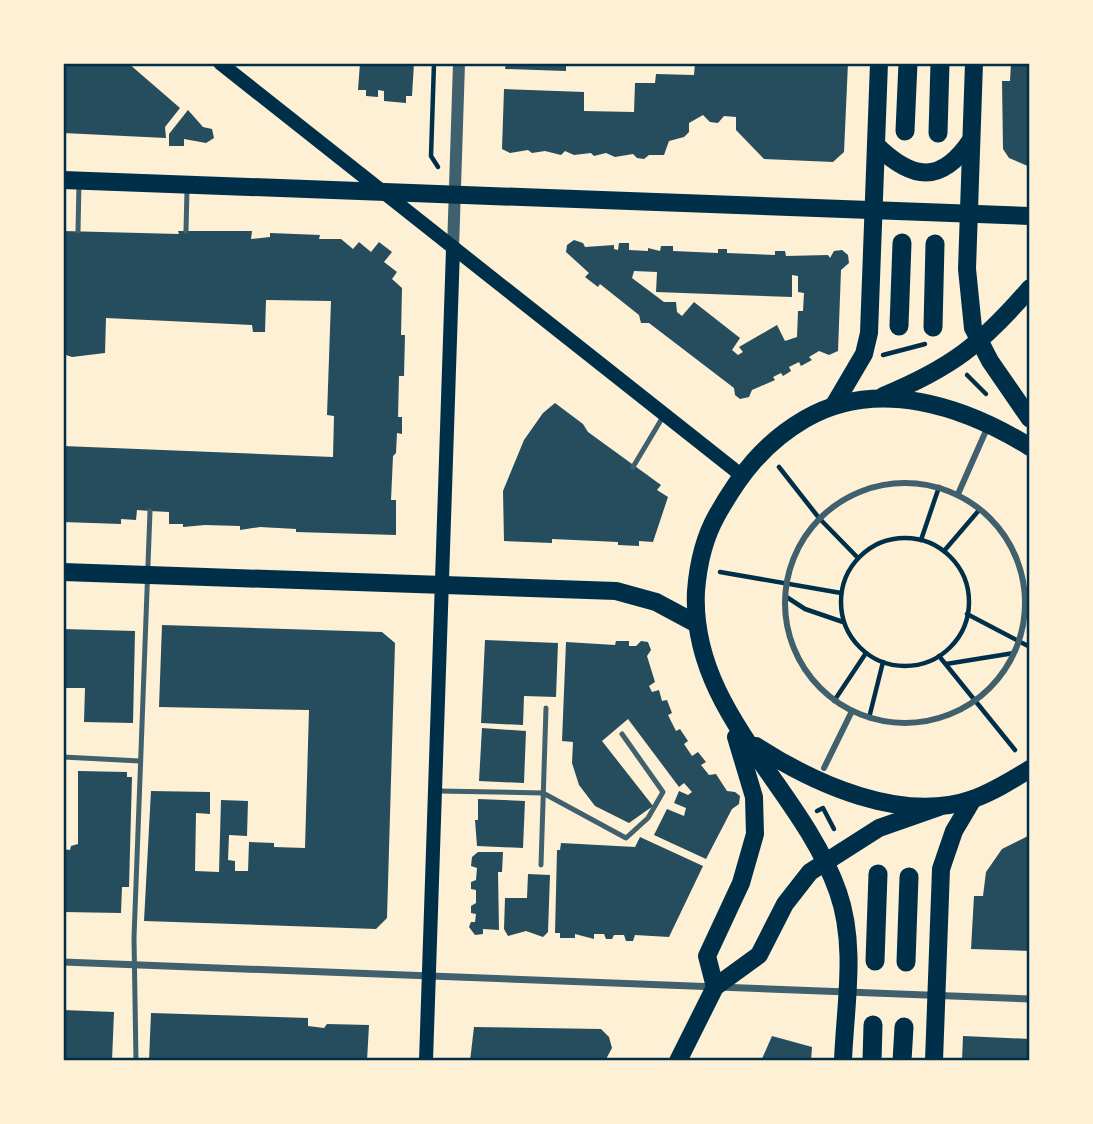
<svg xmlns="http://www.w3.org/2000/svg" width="1093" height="1124" font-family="Mulish,sans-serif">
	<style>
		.building { fill: #264d5e; fill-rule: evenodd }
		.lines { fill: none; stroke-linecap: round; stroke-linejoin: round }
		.path { stroke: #003049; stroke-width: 4.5 }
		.service { stroke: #3f606c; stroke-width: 5 }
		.pedestrian { stroke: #3f606c; stroke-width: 6 }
		.minor { stroke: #3f606c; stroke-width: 7 }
		.tertiary { stroke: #3f606c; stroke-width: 12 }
		.secondary { stroke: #003049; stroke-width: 14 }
		.primary { stroke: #003049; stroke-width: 18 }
		.trunk { stroke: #003049; stroke-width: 19 }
		.neatline { fill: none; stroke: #003049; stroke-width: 2.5 }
	</style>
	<rect width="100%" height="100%" fill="#fdf0d5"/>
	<g class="building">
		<polygon points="63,63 128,63 180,108 165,127 166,138 63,133"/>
		<polygon points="360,63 414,63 412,96 406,96 406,103 384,101 384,91 378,90 378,97 366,96 366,90 358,90"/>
		<polygon points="506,63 566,63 566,71 505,69"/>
		<polygon points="695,63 848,63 844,152 833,162 764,159 736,130 736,117 724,116 718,123 710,122 703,115 689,123 689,132 684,137 669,141 664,155 649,155 644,159 637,158 633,154 615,157 606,153 594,156 591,153 574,155 565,151 561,155 545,151 532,153 528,150 510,153 502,149 504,89 584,92 584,111 634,112 635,83 655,83 656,74 694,75"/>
		<polygon points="1011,63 1030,63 1030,167 1009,158 1003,149 1002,81 1010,81"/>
		<polygon points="188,110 203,127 212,129 214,138 206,143 184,139 184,146 169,146 169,134"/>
		<polygon points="63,231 179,234 178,231 252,231 251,239 270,237 270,233 320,235 319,239 341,239 353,249 359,242 371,252 379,242 392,252 384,262 397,272 392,279 402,288 401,335 405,335 404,376 399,376 398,417 402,417 402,434 397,433 396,453 393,456 391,500 396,500 396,535 296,532 296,529 260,527 240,530 240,526 205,525 183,527 183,524 169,524 169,512 150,511 137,510 136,520 121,519 121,524 63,522 63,446 333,457 334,416 327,415 331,301 266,300 265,332 253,332 252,325 106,318 105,353 72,357 63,354"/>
		<path d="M574 240 583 243 585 247 614 245V249L618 250 619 243H629V250L648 251V248L660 251 661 246H673V251L718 253V249H727V253L775 255V251H785L786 256 828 255 830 258 834 251 842 250 848 255 849 263 841 270 838 351 829 355 819 351 809 357 812 360 801 366 799 362 789 367 791 371 783 376 781 373 773 377 775 380 752 390 749 397 740 399 735 395 734 388 649 323H641L639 315 600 284 598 287 585 277 589 273 566 252 567 245ZM634 271 657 272 656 292 792 297V275L798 276V292L804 293 803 311H798L797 337 785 341 777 325 739 347 743 352 738 355 732 350 740 338 694 302 682 316 677 312 676 302H664L632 278Z"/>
		<polygon points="555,403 583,424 588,432 661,485 657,490 668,497 653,542 639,541 639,546 618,545 618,542 552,539 552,543 504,541 503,491 524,440 543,413"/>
		<polygon points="162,625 382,632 395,643 387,918 376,929 144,921 151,791 210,792 210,814 196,813 195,871 219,872 221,800 248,801 247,836 229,835 228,860 235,861 235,871 248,871 249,842 274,843 274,847 305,848 309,710 159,707"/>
		<polygon points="63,629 135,631 133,723 84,722 85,688 63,688"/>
		<polygon points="485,640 558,643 556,697 524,696 523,725 481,723"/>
		<polygon points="616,641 629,641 629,646 636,646 641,641 648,642 651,650 647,656 655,682 649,686 652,692 659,690 662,701 667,700 672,713 668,715 676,731 680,729 688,741 684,744 692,756 698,752 706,762 701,765 709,775 716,774 727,791 735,792 740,796 739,804 732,809 706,859 654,835 667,809 684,816 686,808 674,803 679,791 688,795 692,792 684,783 679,787 628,719 602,741 653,806 629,823 595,806 579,785 572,763 573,742 562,741 566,642 615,645"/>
		<polygon points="482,728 526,731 524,783 479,781"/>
		<polygon points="78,771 127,772 127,777 132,777 129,887 122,887 121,913 63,912 63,849 70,850 71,846 78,844"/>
		<polygon points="478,799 525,801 523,848 477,846 475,820 478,820"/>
		<polygon points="1030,835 1030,951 971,949 974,896 983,896 986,872 1002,849"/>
		<polygon points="640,837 703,866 669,937 635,935 633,941 626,941 624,935 614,935 612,939 606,939 604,934 594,934 594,939 575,934 575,938 560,938 560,933 555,933 557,850 560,850 561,843 635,847"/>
		<polygon points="478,852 503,852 502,872 498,872 499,930 483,929 483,934 475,935 469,927 471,922 475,922 476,914 471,913 471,906 476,903 476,890 471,889 471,882 476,880 477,868 471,866 472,857"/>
		<polygon points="528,874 550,875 548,932 543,937 526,931 508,936 504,929 505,898 527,898"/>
		<polygon points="63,1010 114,1012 112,1061 63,1061"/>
		<polygon points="151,1013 308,1018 308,1026 324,1028 327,1024 369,1025 367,1061 149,1061"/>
		<polygon points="474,1027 601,1029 609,1037 612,1048 605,1061 470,1061"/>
		<polygon points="772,1036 812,1047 811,1061 761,1061"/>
		<polygon points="963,1036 1030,1039 1030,1061 962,1061"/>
	</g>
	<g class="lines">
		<g class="path">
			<polyline points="434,63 431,156 438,167"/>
			<polyline points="883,355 925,344"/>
			<polyline points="967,375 986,394"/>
			<polyline points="779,467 819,518 858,558"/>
			<circle cx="905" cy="602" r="64"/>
			<polyline points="921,540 939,487"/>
			<polyline points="944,551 980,509"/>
			<polyline points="720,572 841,593"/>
			<polyline points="785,596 805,609 843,622"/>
			<polyline points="967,614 1030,647"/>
			<polyline points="939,656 1015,750"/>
			<polyline points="946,664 1014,653"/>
			<polyline points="834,701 866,653"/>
			<polyline points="869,718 883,662"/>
			<polyline points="817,811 823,808 834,829"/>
		</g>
		<g class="service">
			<polyline points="78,231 79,183"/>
			<polyline points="186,231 187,189"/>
			<polyline points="633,467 664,415"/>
			<polyline points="63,757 140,761"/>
			<polyline points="438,791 543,793 626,838 648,818 663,792 622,734"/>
			<polyline points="541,865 546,708"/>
			<polyline points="136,1061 134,938 150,511"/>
		</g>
		<g class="pedestrian">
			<circle cx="905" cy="603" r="120"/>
			<polyline points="958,494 985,433"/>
			<polyline points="824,768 852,711"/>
		</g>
		<polyline class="minor" points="63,962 1030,999"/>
		<polyline class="tertiary" points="453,249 459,63"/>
		<g class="secondary">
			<polyline points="220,63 741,475"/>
			<polyline points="426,1061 453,249"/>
		</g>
		<g class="primary">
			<polyline points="974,63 967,269 973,328 990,361 1030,419"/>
			<path d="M876 145C912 180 941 185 971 140"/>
			<polyline points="63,180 1030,216"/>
			<path d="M883 396C951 368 982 344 1030 288"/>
			<polyline points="834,405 864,354 869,333 879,63"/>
			<polyline points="63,572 616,591 656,602 697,624"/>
			<path d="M756 746C815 784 902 824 973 799 993 792 1012 780 1030 769"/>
			<polyline points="715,987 707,956 741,883 755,834 754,797 736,737"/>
			<polyline points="678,1061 715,987 759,955 785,904 810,872 879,828 939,807"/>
			<path d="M843 1061C845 1006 857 946 838 892 801 786 690 712 696 591 698 565 704 538 717 515 740 474 764 443 805 419 877 377 964 406 1030 447"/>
			<polyline points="934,1061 941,869 954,831 973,799"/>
		</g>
		<g class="trunk">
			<polyline points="905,131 908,63"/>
			<polyline points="938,133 940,63"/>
			<polyline points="899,326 902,243"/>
			<polyline points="933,327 935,244"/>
			<polyline points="875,961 878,874"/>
			<polyline points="906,962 909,877"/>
			<polyline points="872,1061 873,1025"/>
			<polyline points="902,1061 904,1027"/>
		</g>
	</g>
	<rect width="1093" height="1124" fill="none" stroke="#fdf0d5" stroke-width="130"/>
	<rect x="65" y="65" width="963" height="994" class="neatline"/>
</svg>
